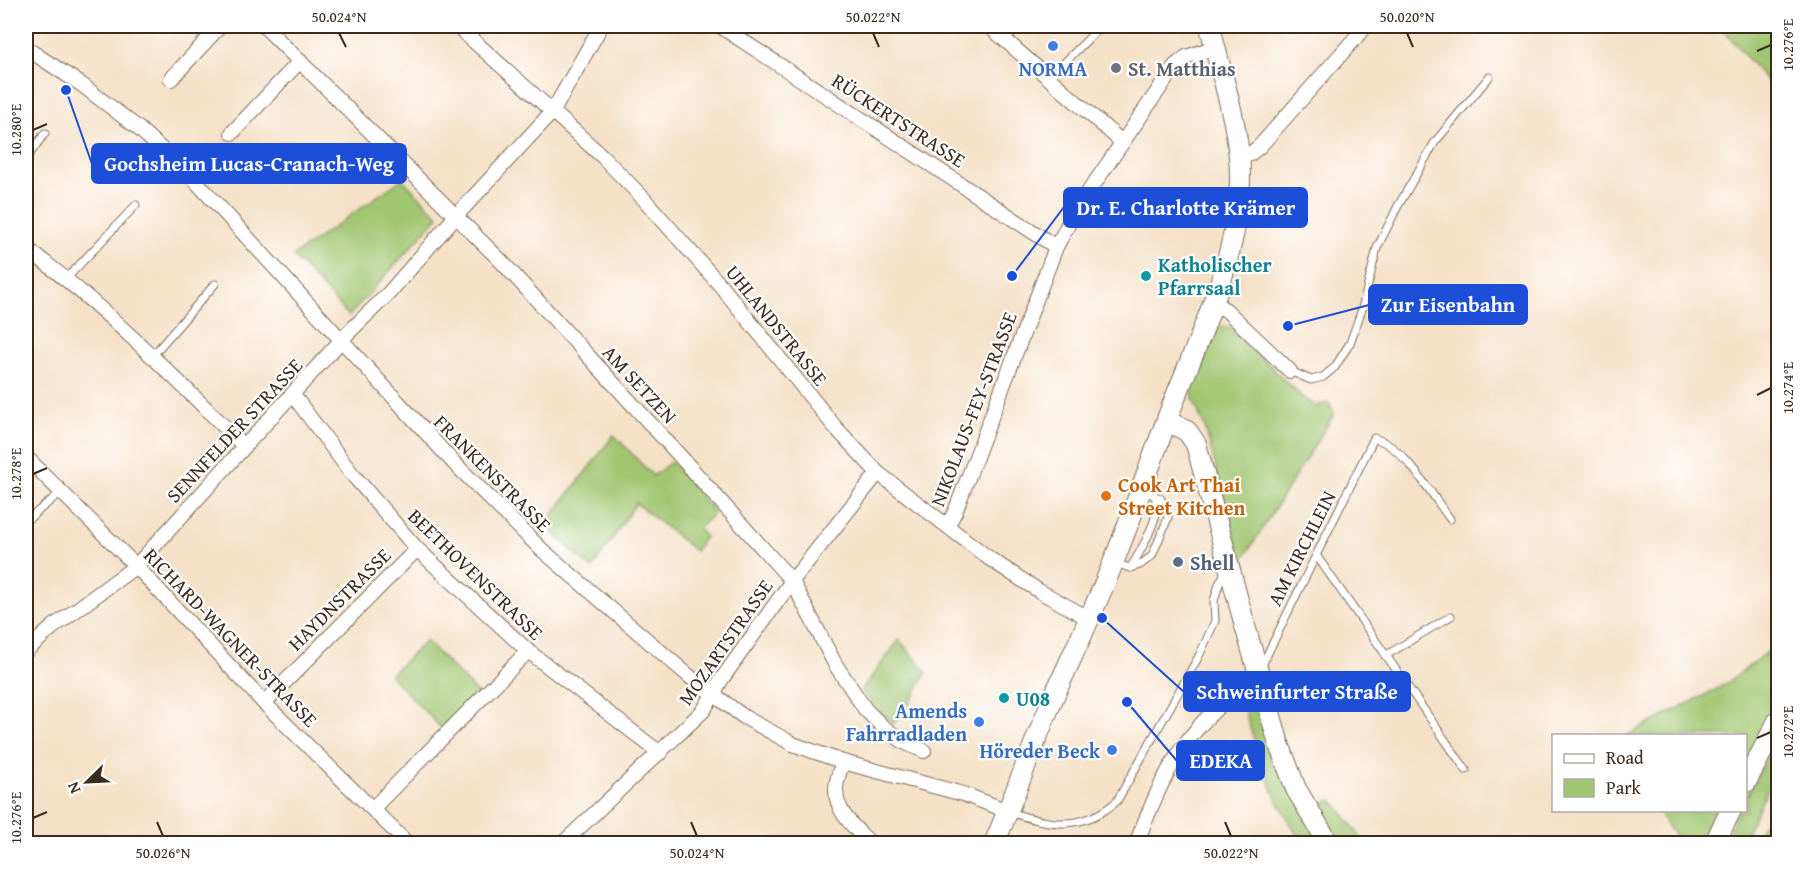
<svg xmlns="http://www.w3.org/2000/svg" width="1804" height="869" font-family="'Gentium Book Plus',serif">
	<style>
		.green { fill: #a1c671; stroke: #6e7848; stroke-width: 1.5 }
		.lines { fill: none; stroke-linecap: round; stroke-linejoin: round }
		.lane-casing { stroke: #7c6a59; stroke-width: 9 }
		.street-casing { stroke: #7c6a59; stroke-width: 16 }
		.secondary-casing { stroke: #7c6a59; stroke-width: 22 }
		.lane { stroke: #fff; stroke-width: 7 }
		.street { stroke: #fff; stroke-width: 14 }
		.secondary { stroke: #fff; stroke-width: 20 }
		.ticks { fill: none; stroke: #3b2a1e; stroke-width: 2 }
		.shop-dot { fill: #3f7fe0; stroke: #fff; stroke-width: 2 }
		.worship-dot { fill: #6b7280; stroke: #fff; stroke-width: 2 }
		.culture-dot { fill: #0f9aa8; stroke: #fff; stroke-width: 2 }
		.food-dot { fill: #e8710a; stroke: #fff; stroke-width: 2 }
		.service-dot { fill: #5c6f8a; stroke: #fff; stroke-width: 2 }
		.labels { text-anchor: middle; dominant-baseline: central; stroke-width: 4.5; stroke-linejoin: round; paint-order: stroke }
		.shop-label { font-size: 20px; font-weight: bold; fill: #366cbe; stroke: #fff; text-anchor: end }
		.worship-label { font-size: 20px; font-weight: bold; fill: #5b616d; stroke: #fff; text-anchor: start }
		.street-label { font-size: 20px; fill: #3b2a1e; stroke: #fff }
		.culture-label { font-size: 20px; font-weight: bold; fill: #0d838f; stroke: #fff; text-anchor: start }
		.food-label { font-size: 20px; font-weight: bold; fill: #c56008; stroke: #fff; text-anchor: start }
		.service-label { font-size: 20px; font-weight: bold; fill: #4e5e75; stroke: #fff; text-anchor: start }
		.leader { fill: none; stroke: #1d4ed8; stroke-width: 2 }
		.callout-dot { fill: #1d4ed8; stroke: #fff; stroke-width: 2 }
		.callout { fill: #1d4ed8; stroke: #1d4ed8; stroke-width: 2 }
		.callout-label { font-size: 21px; text-anchor: middle; font-weight: bold; fill: #fff }
		.neatline { fill: none; stroke: #3b2a1e; stroke-width: 2 }
		.ticks-label { font-size: 15px; text-anchor: middle; fill: #3b2a1e }
	</style>
	<rect width="100%" height="100%" fill="#fff"/>
	<filter id="ink" filterUnits="userSpaceOnUse"><feTurbulence type="fractalNoise" baseFrequency=".0167" numOctaves="2"/><feDisplacementMap in="SourceGraphic" scale="12" xChannelSelector="R" yChannelSelector="G"/><feConvolveMatrix kernelMatrix="1 2 1 2 8 2 1 2 1" color-interpolation-filters="sRGB"/></filter>
	<filter id="wash" filterUnits="userSpaceOnUse"><feTurbulence type="fractalNoise" baseFrequency=".008" numOctaves="4" result="noise"/><feDisplacementMap in="SourceGraphic" scale="24" xChannelSelector="R" yChannelSelector="G"/><feGaussianBlur stdDeviation="1.35" result="paint"/><feColorMatrix in="noise" values="0 0 0 0 0 0 0 0 0 0 0 0 0 0 0 0 0 1.4 0 .05"/><feComposite in="paint" operator="in"/></filter>
	<g filter="url(#wash)">
		<rect width="100%" height="100%" fill="#f5e1c7"/>
		<g class="green">
			<polygon points="1720,26 1778,26 1778,94"/>
			<polygon points="402,179 439,216 349,316 293,256"/>
			<polygon points="1224,326 1231,328 1304,399 1315,406 1329,403 1334,414 1242,561 1205,428 1193,399 1192,389 1218,327"/>
			<polygon points="614,435 653,476 671,462 715,512 698,529 705,537 695,551 636,503 592,569 545,525"/>
			<polygon points="899,640 927,672 905,711 893,724 861,691"/>
			<polygon points="426,641 479,695 443,730 390,675"/>
			<polygon points="1778,644 1778,720 1746,780 1746,736 1626,736 1726,684"/>
			<polygon points="1258,673 1305,806 1333,800 1365,843 1302,843 1275,796 1258,753 1238,689"/>
			<polygon points="1778,736 1778,769 1741,843 1723,844 1738,811 1746,810 1746,797"/>
			<polygon points="1778,793 1778,815 1764,843 1754,843"/>
			<polygon points="1657,811 1730,811 1713,844 1680,843"/>
		</g>
	</g>
	<g filter="url(#ink)">
		<g class="lines">
			<defs>
				<g id="lane">
					<polyline points="1049,78 1101,26"/>
					<polyline points="26,159 45,133"/>
					<polyline points="66,279 136,205"/>
					<polyline points="153,355 215,284"/>
					<polyline points="1290,371 1311,380 1323,377 1335,367 1350,343 1362,309 1377,248 1398,206 1435,142 1489,77"/>
					<polyline points="26,521 60,493"/>
					<polyline points="1316,555 1466,770"/>
					<polyline points="1115,563 1130,568 1140,565 1152,556 1168,518 1166,507 1160,498 1142,490"/>
					<path d="M1130 568C1139 555 1152 530 1156 514 1158 507 1156 501 1155 495"/>
					<polyline points="1385,656 1451,616"/>
					<path d="M1262 665 1374 438C1404 446 1431 494 1450 519"/>
					<path d="M1010 812C1050 826 1083 831 1117 801L1199 656 1215 621 1214 601 1219 584 1226 571"/>
				</g>
				<g id="street">
					<polyline points="264,26 502,262 679,455 792,581 835,664 865,709 883,727 904,742 924,751"/>
					<polyline points="457,26 602,156 643,198 721,286 835,427 878,473 990,559 1039,591 1090,619"/>
					<polyline points="720,26 1056,247"/>
					<polyline points="989,26 1122,142"/>
					<polyline points="26,48 82,85 138,128 191,176 454,463 541,549 689,676 744,717 793,744 843,762 963,794 1008,811"/>
					<polyline points="171,79 220,26"/>
					<polyline points="232,133 300,61"/>
					<polyline points="1239,157 1250,154 1260,146 1366,26"/>
					<path d="M26 248C105 307 174 377 244 446"/>
					<polyline points="1212,303 1226,310 1290,371"/>
					<polyline points="293,395 352,474 417,549 528,651 660,753"/>
					<polyline points="26,457 136,566 264,703 408,844"/>
					<polyline points="947,526 955,512 1056,247 1076,210 1175,66 1186,57 1215,47"/>
					<polyline points="26,651 53,627 136,566 347,334 388,294 455,217 553,111 601,26"/>
					<polyline points="264,703 417,549"/>
					<path d="M843 762C840 770 836 781 836 789 835 812 856 829 871 844"/>
					<polyline points="373,808 528,651"/>
					<polyline points="562,844 704,710 721,680 792,581 878,473"/>
					<path d="M1136 844C1152 804 1168 762 1197 729 1214 709 1237 689 1258 672"/>
				</g>
				<g id="secondary">
					<polyline points="1167,421 1187,431 1196,444 1245,626 1279,744 1296,789 1329,844"/>
					<polyline points="1746,782 1778,721"/>
					<path d="M994 844C1015 795 1033 745 1054 696 1074 652 1095 608 1113 563 1134 511 1152 459 1172 406 1200 335 1238 259 1240 181 1241 129 1221 76 1210 26"/>
					<polyline points="1714,844 1731,810"/>
				</g>
			</defs>
			<use href="#lane" class="lane-casing"/>
			<use href="#street" class="street-casing"/>
			<use href="#secondary" class="secondary-casing"/>
			<use href="#lane" class="lane"/>
			<use href="#street" class="street"/>
			<use href="#secondary" class="secondary"/>
		</g>
	</g>
	<path class="ticks" d="M339 33 346 47M873 33 879 47M1407 33 1413 47M1757 51 1771 45M33 130 47 124M1757 395 1771 388M33 474 47 468M1757 738 1771 732M33 818 47 812M157 822 163 836M691 822 697 836M1225 822 1231 836"/>
	<g class="shop-dot">
		<circle cx="1053" cy="46" r="6"/>
		<circle cx="979" cy="722" r="6"/>
		<circle cx="1112" cy="750" r="6"/>
	</g>
	<circle class="worship-dot" cx="1116" cy="68" r="6"/>
	<g class="culture-dot">
		<circle cx="1146" cy="276" r="6"/>
		<circle cx="1004" cy="698" r="6"/>
	</g>
	<circle class="food-dot" cx="1106" cy="496" r="6"/>
	<circle class="service-dot" cx="1178" cy="562" r="6"/>
	<g class="labels">
		<g class="shop-label">
			<text x="1053" y="68" text-anchor="middle">NORMA</text>
			<text x="967" y="710">Amends<tspan x="967" dy="23">Fahrradladen</tspan></text>
			<text x="1100" y="750">Höreder Beck</text>
		</g>
		<g class="worship-label">
			<text x="1128" y="68">St. Matthias</text>
		</g>
		<g class="street-label">
			<text transform="translate(899 120) rotate(33)">RÜCKERTSTRASSE</text>
			<text transform="translate(777 325) rotate(51)">UHLANDSTRASSE</text>
			<text transform="translate(640 384) rotate(47)">AM SETZEN</text>
			<text transform="translate(973 409) rotate(-69)">NIKOLAUS-FEY-STRASSE</text>
			<text transform="translate(234 430) rotate(-47)">SENNFELDER STRASSE</text>
			<text transform="translate(493 473) rotate(45)">FRANKENSTRASSE</text>
			<text transform="translate(1301 548) rotate(-63)">AM KIRCHLEIN</text>
			<text transform="translate(476 574) rotate(44)">BEETHOVENSTRASSE</text>
			<text transform="translate(339 599) rotate(-45)">HAYDNSTRASSE</text>
			<text transform="translate(231 637) rotate(46)">RICHARD-WAGNER-STRASSE</text>
			<text transform="translate(725 642) rotate(-55)">MOZARTSTRASSE</text>
		</g>
		<g class="culture-label">
			<text x="1158" y="264">Katholischer<tspan x="1158" dy="23">Pfarrsaal</tspan></text>
			<text x="1016" y="698">U08</text>
		</g>
		<g class="food-label">
			<text x="1118" y="484">Cook Art Thai<tspan x="1118" dy="23">Street Kitchen</tspan></text>
		</g>
		<g class="service-label">
			<text x="1190" y="562">Shell</text>
		</g>
	</g>
	<path class="leader" d="M66 90L92 164M1012 276L1064 207M1288 326L1369 305M1102 618L1184 692M1127 702L1177 761"/>
	<g class="callout-dot">
		<circle cx="66" cy="90" r="6"/>
		<circle cx="1012" cy="276" r="6"/>
		<circle cx="1288" cy="326" r="6"/>
		<circle cx="1102" cy="618" r="6"/>
		<circle cx="1127" cy="702" r="6"/>
	</g>
	<g class="callout">
		<rect x="92" y="144" width="314" height="39" rx="6"/>
		<rect x="1064" y="188" width="243" height="39" rx="6"/>
		<rect x="1369" y="285" width="158" height="39" rx="6"/>
		<rect x="1184" y="672" width="226" height="39" rx="6"/>
		<rect x="1177" y="741" width="87" height="39" rx="6"/>
	</g>
	<g class="callout-label">
		<text x="249" y="171">Gochsheim Lucas-Cranach-Weg</text>
		<text x="1186" y="215">Dr. E. Charlotte Krämer</text>
		<text x="1448" y="312">Zur Eisenbahn</text>
		<text x="1297" y="699">Schweinfurter Straße</text>
		<text x="1221" y="768">EDEKA</text>
	</g>
	<rect width="1804" height="869" fill="none" stroke="#fff" stroke-width="66"/>
	<rect x="1552" y="734" width="195" height="78" fill="#ffffff" stroke="#b1aaa5" stroke-width="1.5"/>
	<rect x="1564" y="754" width="30" height="9" fill="#ffffff" stroke="#b1aaa5" stroke-width="1.5"/>
	<text x="1606" y="764" font-size="18" fill="#3b2a1e">Road</text>
	<rect x="1564" y="779" width="30" height="18" fill="#a1c671" stroke="#b1aaa5" stroke-width="1.5"/>
	<text x="1606" y="794" font-size="18" fill="#3b2a1e">Park</text>
	<g transform="translate(87 782) rotate(246)" stroke="#ffffff" stroke-width="4.5" paint-order="stroke">
	<path d="M0-4.5L10 22L0 15L-10 22Z" fill="#3b2a1e"/>
	<text y="-9" font-size="16" font-weight="bold" text-anchor="middle" fill="#3b2a1e">N</text>
	</g>
	<rect x="33" y="33" width="1738" height="803" class="neatline"/>
	<g class="ticks-label">
		<text x="339" y="22">50.024°N</text>
		<text x="873" y="22">50.022°N</text>
		<text x="1407" y="22">50.020°N</text>
		<text transform="translate(1788 45) rotate(-90)" y="5">10.276°E</text>
		<text transform="translate(16 130) rotate(-90)" y="5">10.280°E</text>
		<text transform="translate(1788 388) rotate(-90)" y="5">10.274°E</text>
		<text transform="translate(16 474) rotate(-90)" y="5">10.278°E</text>
		<text transform="translate(1788 732) rotate(-90)" y="5">10.272°E</text>
		<text transform="translate(16 818) rotate(-90)" y="5">10.276°E</text>
		<text x="163" y="858">50.026°N</text>
		<text x="697" y="858">50.024°N</text>
		<text x="1231" y="858">50.022°N</text>
	</g>
</svg>
